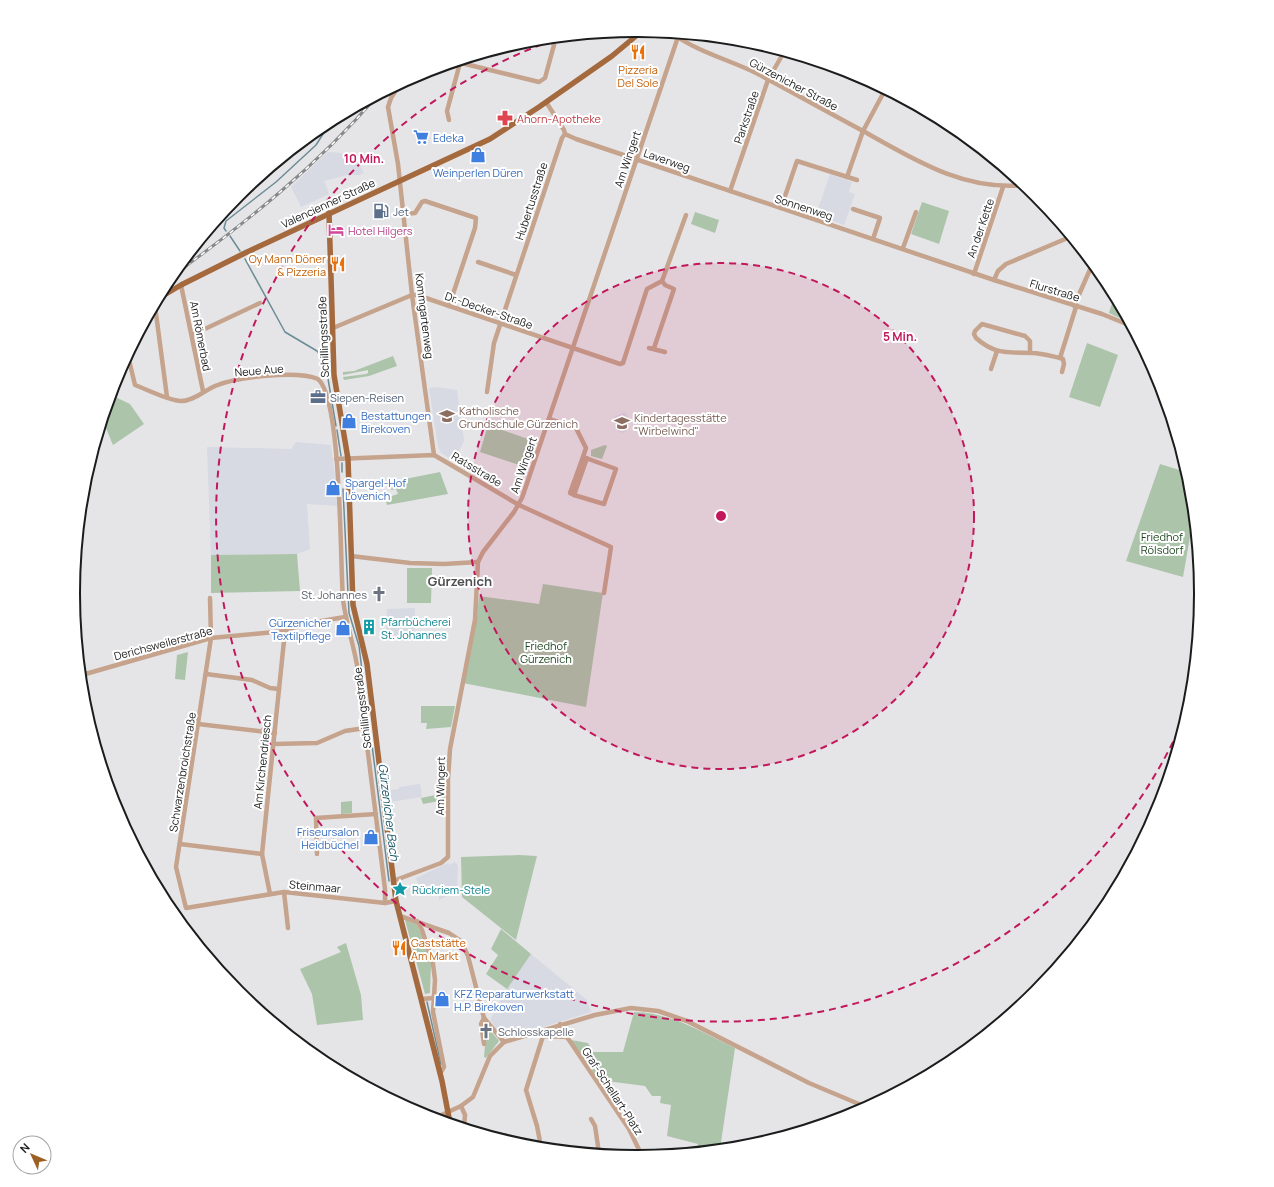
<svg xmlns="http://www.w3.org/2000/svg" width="1274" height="1187" font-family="Manrope,sans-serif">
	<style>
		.built { fill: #d7d9e3 }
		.green { fill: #acc4aa }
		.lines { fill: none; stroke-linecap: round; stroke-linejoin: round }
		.stream { stroke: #6b8c96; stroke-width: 1.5 }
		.minor { stroke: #c5a38c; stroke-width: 4.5 }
		.major { stroke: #a5693e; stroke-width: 5.5 }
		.rail-casing { stroke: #878889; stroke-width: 3 }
		.rail { stroke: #fff; stroke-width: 1.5; stroke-dasharray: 4.5; stroke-linecap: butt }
		.ring { fill: none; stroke: #c2185b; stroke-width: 2; stroke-dasharray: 7 5 }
		.labels { text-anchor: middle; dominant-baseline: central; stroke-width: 4; stroke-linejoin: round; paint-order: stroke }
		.food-label { font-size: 11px; fill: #c56008; stroke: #fff }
		.street-label { font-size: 11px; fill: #1b1c1c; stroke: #fff }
		.health-label { font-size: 11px; fill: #be3a42; stroke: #fff; text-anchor: start }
		.shop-label { font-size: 11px; fill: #366cbe; stroke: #fff; text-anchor: start }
		.service-label { font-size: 11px; fill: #4e5e75; stroke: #fff; text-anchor: start }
		.hotel-label { font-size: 11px; fill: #b23c85; stroke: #fff; text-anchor: start }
		.education-label { font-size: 11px; fill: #785e54; stroke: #fff; text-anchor: start }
		.park-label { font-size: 11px; fill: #143f16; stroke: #fff }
		.worship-label { font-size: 11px; fill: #5b616d; stroke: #fff; text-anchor: end }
		.culture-label { font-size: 11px; fill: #0d838f; stroke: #fff; text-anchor: start }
		.water-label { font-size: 12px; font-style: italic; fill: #135363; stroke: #fff }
		.quarter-label { font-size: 13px; font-weight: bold; fill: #4f4f51; stroke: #fff }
		.rim { fill: none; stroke: #1b1c1c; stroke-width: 2 }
		.centre { fill: #c2185b; stroke: #fff; stroke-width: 2 }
		.ring-label { font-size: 12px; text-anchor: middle; font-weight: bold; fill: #c2185b; stroke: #fff; stroke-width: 4; stroke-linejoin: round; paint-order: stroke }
	</style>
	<rect width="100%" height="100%" fill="#e5e5e8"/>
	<g class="built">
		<polygon points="328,152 358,154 358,162 364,173 359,175 347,175 324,181 329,194 301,207 291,187"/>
		<polygon points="830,174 852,182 849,192 855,194 844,225 816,215"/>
		<polygon points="436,387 457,390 464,441 454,461 441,453 438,446 429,388"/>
		<polygon points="625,412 630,421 627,422 628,425 626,431 622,433 614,428 618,426 614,417"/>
		<polygon points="296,442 331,445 335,476 337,506 307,504 310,549 297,554 211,555 207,447 291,449"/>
		<polygon points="415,608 414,641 386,639 387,609"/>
		<polygon points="420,784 422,797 390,802 389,790 399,789 399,787"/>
		<polygon points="455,862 458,866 457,891 439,900 439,890 424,896 416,878 448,863 449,865"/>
		<polygon points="531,954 587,1000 591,1012 507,1038 500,1033 490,1020 507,988"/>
	</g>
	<g class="green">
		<polygon points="922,202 949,211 939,244 911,234"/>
		<polygon points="695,212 719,220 715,233 691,224"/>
		<polygon points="1114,297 1128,322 1109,313"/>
		<polygon points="1087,343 1118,355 1100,407 1069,397"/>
		<polygon points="393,356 397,366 369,376 344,380 343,377 366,374 368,373 368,370 343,375 343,372 354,371"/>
		<polygon points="111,395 130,404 144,424 113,445 103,421"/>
		<polygon points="488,425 531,440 522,466 480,452"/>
		<polygon points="605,445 607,446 602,459 591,456 591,450"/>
		<polygon points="1160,464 1186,472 1190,484 1195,537 1190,537 1183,577 1126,561"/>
		<polygon points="440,472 448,494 387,505 385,498 398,494 396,489 391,490 390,482"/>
		<polygon points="297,554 300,591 211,593 211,555"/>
		<polygon points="407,568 432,568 431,603 407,603"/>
		<polygon points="543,584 603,593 586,707 463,683 477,618 479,596 539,604"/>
		<polygon points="188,652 185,680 175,679 177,655"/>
		<polygon points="421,706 455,706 451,727 426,729 427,723 421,723"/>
		<polygon points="445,793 445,800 423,804 421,798"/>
		<polygon points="352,801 352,813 341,814 341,802"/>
		<polygon points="519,855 537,856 516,940 462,897 461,857"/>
		<polygon points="405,920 416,924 420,931 431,964 430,993 425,994"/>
		<polygon points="501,929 531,954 507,989 486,974 498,955 491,949"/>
		<polygon points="346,943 361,995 363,1020 317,1025 312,994 300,969 341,952 337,947"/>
		<path d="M634 1012C672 1013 702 1032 735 1048L720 1149 697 1151 698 1144 667 1136 671 1105 660 1103 661 1096H652L645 1086 599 1080 571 1040 588 1043 593 1052H623Z"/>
		<polygon points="485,1024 499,1041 486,1058 484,1057 485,1045 483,1025"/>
	</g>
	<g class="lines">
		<g class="stream">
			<polyline points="226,231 224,228 226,221 276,182 316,145 323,134 324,125"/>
			<polyline points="230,236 240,251"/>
			<polyline points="245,259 285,332 317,351 325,361 336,426"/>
			<polyline points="337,430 341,456"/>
			<polyline points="342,463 342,472"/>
			<polyline points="343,489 349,613 359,646 369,728"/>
			<polyline points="372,745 389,881"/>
			<polyline points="427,1002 441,1064"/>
		</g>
		<g class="minor">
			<path d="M673 34C698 52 730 60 758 74 794 93 829 113 865 132 915 160 964 191 1024 185"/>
			<polyline points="457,62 539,82 545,78 554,45 551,38"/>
			<polyline points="400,84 391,98 388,107 398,164 412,295 434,455"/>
			<polyline points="546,102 564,130 565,134 576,139 994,280 1102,314 1129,325"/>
			<polyline points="449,120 447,111 460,63"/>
			<polyline points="847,177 863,131 885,90"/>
			<polyline points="730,191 768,80 784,52"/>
			<polyline points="781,208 797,161 857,180"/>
			<polyline points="853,209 880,218 873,239"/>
			<polyline points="404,214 415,213 422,202 425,201 476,218 475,228 449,306"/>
			<polyline points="903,248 916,212"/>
			<polyline points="478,262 516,275"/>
			<polyline points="974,274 1003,187"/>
			<polyline points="994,280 998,271 1006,264 1070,237"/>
			<polyline points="181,285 203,391"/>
			<polyline points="155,306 167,397"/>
			<polyline points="1074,306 1092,265"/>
			<polyline points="333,328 412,295 417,295 620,364 623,363 647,289 662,281 686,215"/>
			<polyline points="192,335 260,303"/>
			<polyline points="649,348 665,352"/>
			<polyline points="654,348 674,289 665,285 662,281"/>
			<path d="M1030 353V341L1025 336 982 324 975 331 974 334 976 338C995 355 1008 352 1032 353 1041 353 1051 356 1060 358L1063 359 1064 364 1062 372"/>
			<path d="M128 356 135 385C146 389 169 401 181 401 193 401 204 391 215 386 237 377 296 370 318 379 342 399 340 563 343 600 346 622 353 643 357 665L385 889V903"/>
			<polyline points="1060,358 1076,307"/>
			<polyline points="991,369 997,351"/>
			<polyline points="487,392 494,343 562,138 565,134"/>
			<polyline points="549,419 576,428 586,448 583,457 616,469 604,504 574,495"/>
			<polyline points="583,457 570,493 574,495 587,458"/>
			<polyline points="336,459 434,455 519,505 611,547 604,593"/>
			<polyline points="351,556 410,563 444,564 478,562"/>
			<polyline points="210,598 211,638 176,867 186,908 284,892 385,903 396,901"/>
			<polyline points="206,674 252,680 270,688 279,689"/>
			<polyline points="82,675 211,638 285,631 304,624 345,617"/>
			<polyline points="198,724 275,733"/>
			<polyline points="274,744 317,743 345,731 365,728"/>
			<polyline points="180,844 262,854"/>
			<polyline points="317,854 316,818 376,814"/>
			<polyline points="393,881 441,863 448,857 448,779 450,749 475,620 478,562 483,552 514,512 522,498 678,37"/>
			<polyline points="284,892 288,928"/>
			<polyline points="270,894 262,854 285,631"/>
			<polyline points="400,916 449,933 461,941 468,956 484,1018 504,1042"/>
			<polyline points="417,921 422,930 433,964 435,980 433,1012 444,1067 440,1074"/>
			<polyline points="422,999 433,998"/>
			<polyline points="567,1037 629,1129 642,1156"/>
			<polyline points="484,1044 481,1024 484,1018"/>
			<polyline points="461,1106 465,1115 464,1127"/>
			<polyline points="435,1118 461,1106 473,1097 490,1056 504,1042 595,1015 631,1008 658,1011 687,1021 809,1083 866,1107"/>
			<polyline points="591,1119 595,1126 599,1153"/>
			<polyline points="481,1132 507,1136"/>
			<polyline points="541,1147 537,1126 526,1090 543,1036 567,1037 560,1024"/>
		</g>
		<g class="major">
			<polyline points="329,213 334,375 348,459 353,605 367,664 396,901 442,1081 450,1123"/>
			<polyline points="159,298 181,285 245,253 490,139 539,107 612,56 642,31"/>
		</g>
		<defs>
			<path id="rail" d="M172 276C246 223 318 165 377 96"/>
		</defs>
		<use href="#rail" class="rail-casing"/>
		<use href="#rail" class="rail"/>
	</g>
	<circle cx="721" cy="516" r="253" fill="#c2185b" fill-opacity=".12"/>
	<g class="ring">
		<circle cx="721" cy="516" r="253"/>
		<path d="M1188 709A505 505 0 1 1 557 39"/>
	</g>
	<defs>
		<symbol id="restaurant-bare" viewBox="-9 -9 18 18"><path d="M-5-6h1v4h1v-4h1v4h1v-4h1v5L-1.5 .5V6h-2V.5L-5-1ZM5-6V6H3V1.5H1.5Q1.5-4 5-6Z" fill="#e8710a" stroke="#fff" stroke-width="2.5" paint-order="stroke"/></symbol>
		<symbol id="pharmacy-bare" viewBox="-9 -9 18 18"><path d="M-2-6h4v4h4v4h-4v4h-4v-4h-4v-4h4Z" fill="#e0444e" stroke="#fff" stroke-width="2.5" paint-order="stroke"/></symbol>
		<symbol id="supermarket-bare" viewBox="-9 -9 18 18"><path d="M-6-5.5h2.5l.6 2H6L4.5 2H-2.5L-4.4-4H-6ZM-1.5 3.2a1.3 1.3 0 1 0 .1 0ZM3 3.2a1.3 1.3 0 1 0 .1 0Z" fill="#3f7fe0" stroke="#fff" stroke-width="2.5" paint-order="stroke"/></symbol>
		<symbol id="shop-bare" viewBox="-9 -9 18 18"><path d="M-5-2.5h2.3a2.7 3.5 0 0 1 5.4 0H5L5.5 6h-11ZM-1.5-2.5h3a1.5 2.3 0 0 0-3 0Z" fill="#3f7fe0" stroke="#fff" stroke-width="2.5" paint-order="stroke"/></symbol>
		<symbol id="fuel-bare" viewBox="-9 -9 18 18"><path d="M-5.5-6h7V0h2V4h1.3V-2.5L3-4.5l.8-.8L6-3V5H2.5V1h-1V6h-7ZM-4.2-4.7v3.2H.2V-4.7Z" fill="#5c6f8a" stroke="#fff" stroke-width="2.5" paint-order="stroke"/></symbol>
		<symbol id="hotel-bare" viewBox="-9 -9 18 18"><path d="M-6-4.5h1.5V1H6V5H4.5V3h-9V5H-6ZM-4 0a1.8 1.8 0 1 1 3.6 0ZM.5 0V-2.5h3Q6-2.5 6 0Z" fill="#d1479c" stroke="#fff" stroke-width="2.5" paint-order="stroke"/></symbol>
		<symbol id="office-bare" viewBox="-9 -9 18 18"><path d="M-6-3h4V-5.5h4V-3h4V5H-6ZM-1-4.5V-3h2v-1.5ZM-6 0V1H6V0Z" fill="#5c6f8a" stroke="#fff" stroke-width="2.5" paint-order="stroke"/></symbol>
		<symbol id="school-bare" viewBox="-9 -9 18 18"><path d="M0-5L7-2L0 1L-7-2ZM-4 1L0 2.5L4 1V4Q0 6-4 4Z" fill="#8d6e63" stroke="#fff" stroke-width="2.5" paint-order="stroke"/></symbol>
		<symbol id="church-bare" viewBox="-9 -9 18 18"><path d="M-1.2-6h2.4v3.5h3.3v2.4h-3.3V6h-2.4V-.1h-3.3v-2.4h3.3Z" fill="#6b7280" stroke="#fff" stroke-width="2.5" paint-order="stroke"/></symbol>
		<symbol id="building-bare" viewBox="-9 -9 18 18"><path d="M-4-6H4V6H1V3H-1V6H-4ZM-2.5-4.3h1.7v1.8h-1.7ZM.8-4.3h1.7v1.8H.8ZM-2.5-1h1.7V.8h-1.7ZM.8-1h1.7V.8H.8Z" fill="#0f9aa8" stroke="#fff" stroke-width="2.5" paint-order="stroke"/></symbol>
		<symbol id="sight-bare" viewBox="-9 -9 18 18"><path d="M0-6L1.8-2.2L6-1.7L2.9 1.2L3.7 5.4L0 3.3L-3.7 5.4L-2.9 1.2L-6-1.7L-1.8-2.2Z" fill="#0f9aa8" stroke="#fff" stroke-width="2.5" paint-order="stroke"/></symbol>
	</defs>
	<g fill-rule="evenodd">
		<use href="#restaurant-bare" x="627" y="41" width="22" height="22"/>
		<use href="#pharmacy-bare" x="494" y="107" width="22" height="22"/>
		<use href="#supermarket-bare" x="410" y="126" width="22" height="22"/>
		<use href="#shop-bare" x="467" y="144" width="22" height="22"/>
		<use href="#fuel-bare" x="370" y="200" width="22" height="22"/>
		<use href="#hotel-bare" x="325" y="219" width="22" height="22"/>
		<use href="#restaurant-bare" x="327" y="253" width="22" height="22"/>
		<use href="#office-bare" x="307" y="386" width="22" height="22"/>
		<use href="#school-bare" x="436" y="405" width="22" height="22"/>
		<use href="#shop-bare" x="338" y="410" width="22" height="22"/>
		<use href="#school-bare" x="611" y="412" width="22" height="22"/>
		<use href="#shop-bare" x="322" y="477" width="22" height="22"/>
		<use href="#church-bare" x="368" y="583" width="22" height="22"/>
		<use href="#building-bare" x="358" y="616" width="22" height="22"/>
		<use href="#shop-bare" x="332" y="617" width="22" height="22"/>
		<use href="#shop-bare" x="360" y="826" width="22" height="22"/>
		<use href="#sight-bare" x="389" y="878" width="22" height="22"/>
		<use href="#restaurant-bare" x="388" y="937" width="22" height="22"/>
		<use href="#shop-bare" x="431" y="988" width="22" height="22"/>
		<use href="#church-bare" x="475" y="1020" width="22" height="22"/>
	</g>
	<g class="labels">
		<g class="food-label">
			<text x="638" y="69">Pizzeria<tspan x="638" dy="13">Del Sole</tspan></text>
			<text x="326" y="258" text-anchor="end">Oy Mann Döner<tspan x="326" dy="13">&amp; Pizzeria</tspan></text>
			<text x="411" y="942" text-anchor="start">Gaststätte<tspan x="411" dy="13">Am Markt</tspan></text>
		</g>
		<g class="street-label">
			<text transform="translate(794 84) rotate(28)">Gürzenicher Straße</text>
			<text transform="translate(746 117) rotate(-71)">Parkstraße</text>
			<text transform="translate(627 159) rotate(-71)">Am Wingert</text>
			<text transform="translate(667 160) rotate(19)">Laverweg</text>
			<text transform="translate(531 201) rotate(-72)">Hubertusstraße</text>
			<text transform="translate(328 203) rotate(-25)">Valencienner Straße</text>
			<text transform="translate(804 207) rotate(18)">Sonnenweg</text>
			<text transform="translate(980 228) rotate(-71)">An der Kette</text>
			<text transform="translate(1055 290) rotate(17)">Flurstraße</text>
			<text transform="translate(489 310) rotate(19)">Dr.-Decker-Straße</text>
			<text transform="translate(425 316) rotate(83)">Kommgartenweg</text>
			<text transform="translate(201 336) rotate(79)">Am Römerbad</text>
			<text transform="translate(323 337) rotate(-92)">Schillingsstraße</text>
			<text transform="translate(259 370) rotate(-5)">Neue Aue</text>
			<text transform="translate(523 465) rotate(-71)">Am Wingert</text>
			<text transform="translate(477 469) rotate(31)">Ratsstraße</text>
			<text transform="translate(163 643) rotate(-15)">Derichsweilerstraße</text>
			<text transform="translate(362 708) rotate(-97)">Schillingsstraße</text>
			<text transform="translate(262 762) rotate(-84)">Am Kirchendriesch</text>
			<text transform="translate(182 772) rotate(-81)">Schwarzenbroichstraße</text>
			<text transform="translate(440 786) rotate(-89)">Am Wingert</text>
			<text transform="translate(315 886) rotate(5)">Steinmaar</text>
			<text transform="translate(613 1091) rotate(57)">Graf-Schellart-Platz</text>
		</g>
		<g class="health-label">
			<text x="517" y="118">Ahorn-Apotheke</text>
		</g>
		<g class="shop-label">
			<text x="433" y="137">Edeka</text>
			<text x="478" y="172" text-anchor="middle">Weinperlen Düren</text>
			<text x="361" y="415">Bestattungen<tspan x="361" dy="13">Birekoven</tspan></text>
			<text x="345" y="482">Spargel-Hof<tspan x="345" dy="13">Lövenich</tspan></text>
			<text x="331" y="622" text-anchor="end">Gürzenicher<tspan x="331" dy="13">Textilpflege</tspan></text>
			<text x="359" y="831" text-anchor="end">Friseursalon<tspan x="359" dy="13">Heidbüchel</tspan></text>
			<text x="454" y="993">KFZ Reparaturwerkstatt<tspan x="454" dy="13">H.P. Birekoven</tspan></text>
		</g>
		<g class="service-label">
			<text x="393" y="211">Jet</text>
			<text x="330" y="397">Siepen-Reisen</text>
		</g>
		<g class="hotel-label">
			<text x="348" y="230">Hotel Hilgers</text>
		</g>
		<g class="education-label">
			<text x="459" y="410">Katholische<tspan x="459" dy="13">Grundschule Gürzenich</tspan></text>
			<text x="634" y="417">Kindertagesstätte<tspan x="634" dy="13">"Wirbelwind"</tspan></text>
		</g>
		<g class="park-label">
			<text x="1162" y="536">Friedhof<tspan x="1162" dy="13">Rölsdorf</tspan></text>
			<text x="546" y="645">Friedhof<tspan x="546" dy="13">Gürzenich</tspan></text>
		</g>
		<g class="worship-label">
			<text x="367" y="594">St. Johannes</text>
			<text x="498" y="1031" text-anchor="start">Schlosskapelle</text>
		</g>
		<g class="culture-label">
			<text x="381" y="621">Pfarrbücherei<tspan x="381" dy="13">St. Johannes</tspan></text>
			<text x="412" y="889">Rückriem-Stele</text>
		</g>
		<g class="water-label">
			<text transform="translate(389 812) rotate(83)">Gürzenicher Bach</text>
		</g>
		<g class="quarter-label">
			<text x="460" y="581">Gürzenich</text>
		</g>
	</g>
	<path d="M0 0H1274V1187H0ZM636 37H638A556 556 0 0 1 1194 593V594A556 556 0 0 1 638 1150H636A556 556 0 0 1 80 594V593A556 556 0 0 1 636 37Z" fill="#fff" fill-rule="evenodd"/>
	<path class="rim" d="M636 37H638A556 556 0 0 1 1194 593V594A556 556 0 0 1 638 1150H636A556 556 0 0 1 80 594V593A556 556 0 0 1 636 37Z"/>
	<circle cx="721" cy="516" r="6" class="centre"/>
	<g class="ring-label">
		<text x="364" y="163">10 Min.</text>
		<text x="900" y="341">5 Min.</text>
	</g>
	<g transform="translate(32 1155) rotate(314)"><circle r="19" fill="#ffffff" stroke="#a4a4a4"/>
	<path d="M0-3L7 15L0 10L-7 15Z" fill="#9d6024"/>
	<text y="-6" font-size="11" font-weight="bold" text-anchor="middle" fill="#1b1c1c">N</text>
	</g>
</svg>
